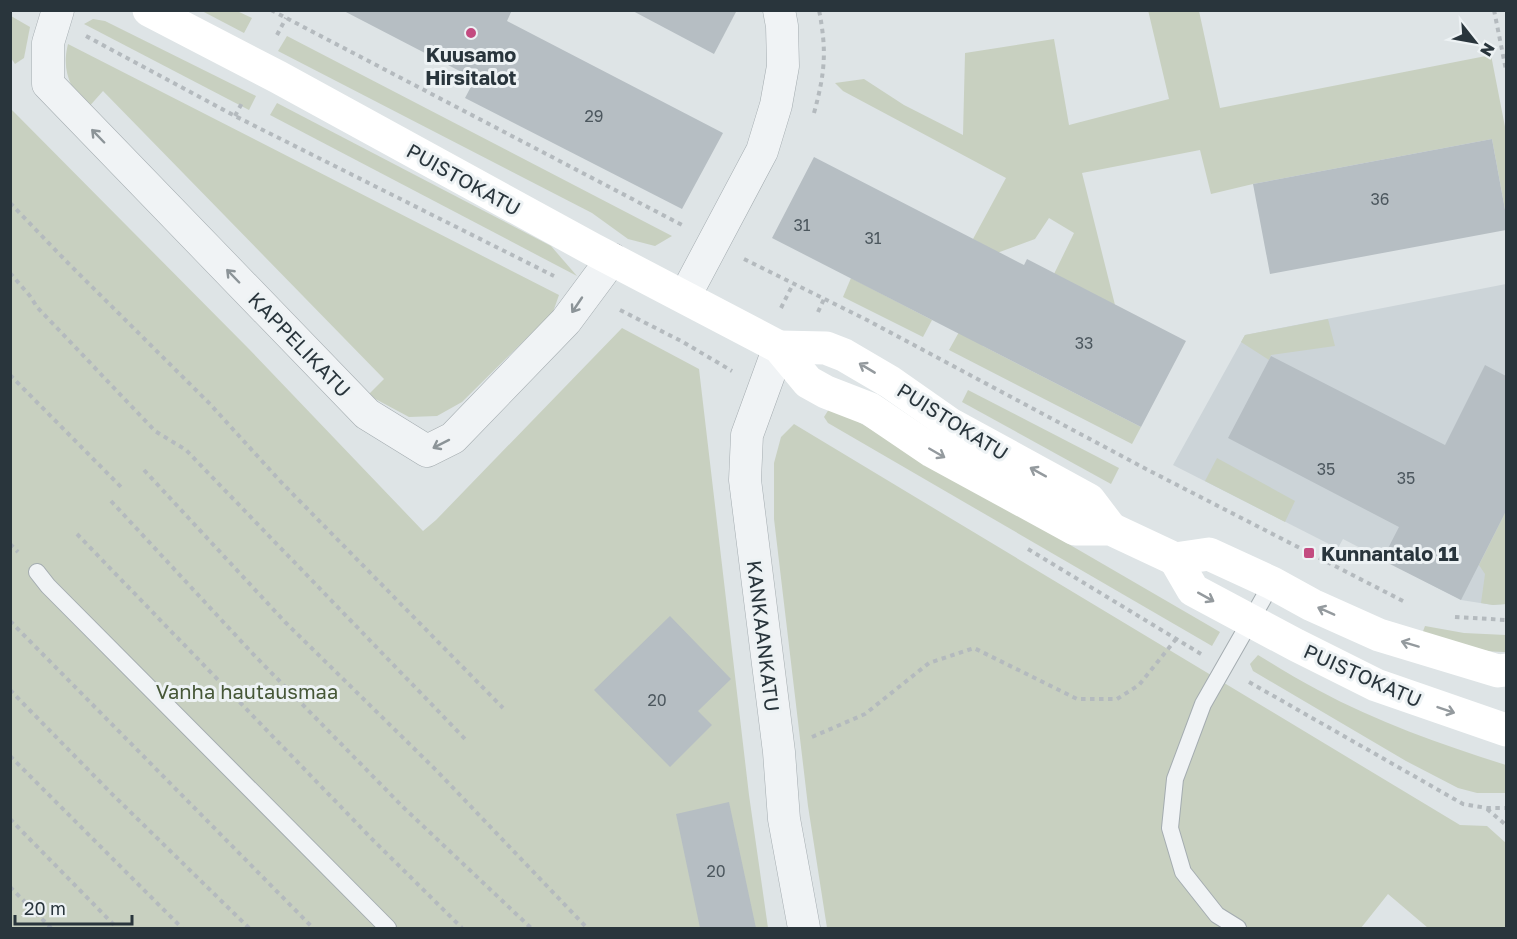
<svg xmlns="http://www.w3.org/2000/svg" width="1517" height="939" font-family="'Golos Text',sans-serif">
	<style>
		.built { fill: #ccd4d8 }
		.green { fill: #c8d0c0 }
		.building { fill: #b6bec3 }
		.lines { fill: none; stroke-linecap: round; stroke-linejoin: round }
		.lane-casing { stroke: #a4acb0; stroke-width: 18 }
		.street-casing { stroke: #a4acb0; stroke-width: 33 }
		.path { stroke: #b4babe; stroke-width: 4; stroke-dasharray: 4.5 4.5; stroke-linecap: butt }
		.lane { stroke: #f0f3f5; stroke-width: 16 }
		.street { stroke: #f0f3f5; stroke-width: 32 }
		.secondary { stroke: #fff; stroke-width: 33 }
		.oneway { stroke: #8c9498 }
		.oneway2 { stroke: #949a9e }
		.poi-dot { fill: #c34b80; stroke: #edf2f4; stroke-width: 2 }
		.labels { text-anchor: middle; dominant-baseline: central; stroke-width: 6; stroke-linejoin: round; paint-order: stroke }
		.number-label { font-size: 16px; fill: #4c575e }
		.poi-label { font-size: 20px; font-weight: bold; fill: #29353c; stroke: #edf2f4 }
		.street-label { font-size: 20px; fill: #29353c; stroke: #edf2f4 }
		.park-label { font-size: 20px; fill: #465737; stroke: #edf2f4 }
	</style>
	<rect width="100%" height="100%" fill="#dee4e6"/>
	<polygon class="built" points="1506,284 1506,604 1493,605 1461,600 1343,539 1338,548 1329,544 1173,465 1245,335"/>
	<g class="green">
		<polygon points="1148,10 1199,11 1220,108 1491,55 1506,132 1506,215 1492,139 1253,184 1211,194 1200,150 1082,173 1115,305 1054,274 1074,233 1049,218 1035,239 997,253 973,239 1006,178 843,91 835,83 864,79 904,105 963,135 965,53 1054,39 1069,125 1169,99"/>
		<polygon points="202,11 237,11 252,18 244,33"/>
		<polygon points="11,16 30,27 24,58 15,64 11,58"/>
		<polygon points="93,19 105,21 256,96 249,110 84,24"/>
		<polygon points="287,36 672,236 655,246 628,239 592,213 278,51"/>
		<path d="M68 44 559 295 553 312 462 402 437 416 409 417 368 395 384 379 103 91 87 109C71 89 61 71 68 44Z"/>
		<polygon points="277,103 551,246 577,276 270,115"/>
		<polygon points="10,108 249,349 423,531 436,520 622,328 699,369 749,795 768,928 11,928"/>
		<polygon points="851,278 932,320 923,337 843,297"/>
		<polygon points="1328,319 1335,346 1271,355 1269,360 1241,342 1245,335"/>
		<polygon points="964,323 983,346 1141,427 1132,444 949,350"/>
		<polygon points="968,390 1119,468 1111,484 962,402"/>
		<polygon points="829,409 850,417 1220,632 1212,646 828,423 824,417"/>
		<polygon points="794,424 1460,825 1487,826 1506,843 1506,928 1428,928 1388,894 1361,928 827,928 808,806 774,519 774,463 781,437"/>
		<polygon points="1217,458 1295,501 1285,522 1205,481"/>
		<polygon points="1506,511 1506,604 1493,605 1481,603 1485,574 1479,565"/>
		<path d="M1425 626 1464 633 1506 635V652C1479 653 1449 641 1422 634Z"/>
		<path d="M1258 655C1278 667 1297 679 1318 690 1377 722 1443 745 1506 765V793H1477L1458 788 1406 761 1253 671 1250 664Z"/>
	</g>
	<g class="building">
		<polygon points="342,10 512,10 507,21 723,133 682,209 465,98 475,79"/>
		<polygon points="631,10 737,10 714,54"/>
		<polygon points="1492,139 1506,215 1506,230 1270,274 1253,184"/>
		<polygon points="814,157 1024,265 1027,259 1186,341 1141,427 772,238"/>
		<polygon points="1271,356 1445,445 1485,365 1506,376 1506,511 1461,600 1382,560 1399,527 1228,438"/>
		<polygon points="670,616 731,679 698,711 712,725 670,767 594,690"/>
		<polygon points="729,802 756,928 700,928 676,814"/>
	</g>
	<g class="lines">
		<defs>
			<g id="lane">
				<polyline points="37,572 48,586 388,928"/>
				<polyline points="1238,928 1217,915 1183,872 1170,828 1175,779 1203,704 1272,583"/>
			</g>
			<g id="street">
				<polyline points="58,10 48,43 48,84 367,414 427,451 453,438 566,321 612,259"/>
				<polyline points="685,296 762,151 776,105 783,66 782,26 779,10"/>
				<polyline points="779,347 747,435 745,480 779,752 784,819 804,928"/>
			</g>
		</defs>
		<use href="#lane" class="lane-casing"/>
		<use href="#street" class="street-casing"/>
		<g class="path">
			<polyline points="271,10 682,225"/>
			<polyline points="1494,10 1506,70"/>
			<polyline points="277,35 286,18"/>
			<polyline points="86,36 235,116 554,276"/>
			<path d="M814 113C825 73 827 51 819 10"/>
			<polyline points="235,116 243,101"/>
			<polyline points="10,203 68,263 210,404 281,482 503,708"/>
			<polyline points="744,259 867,320 1146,469 1405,602"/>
			<polyline points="10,273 30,296 37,307 155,431 186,450 468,742"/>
			<polyline points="781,308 793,284"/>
			<polyline points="620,310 683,342 732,371"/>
			<polyline points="818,312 824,299"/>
			<polyline points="10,375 124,490"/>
			<polyline points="144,470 285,622 438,772 586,927"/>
			<polyline points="111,501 253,654 403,807 531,928"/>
			<polyline points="77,534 371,838 462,928"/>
			<polyline points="10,544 18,552"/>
			<polyline points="1028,549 1201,654"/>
			<polyline points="1455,617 1506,620"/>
			<polyline points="10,621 313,928"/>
			<polyline points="1249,682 1463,804 1487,808 1506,808"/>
			<polyline points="10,690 110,792 249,928"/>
			<polyline points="812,737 865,714 929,663 974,648 1077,699 1117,699 1139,685 1176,639"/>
			<polyline points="10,756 182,928"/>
			<polyline points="1487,809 1506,825"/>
			<polyline points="10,819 117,928"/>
			<polyline points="10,887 51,928"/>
		</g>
		<use href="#lane" class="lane"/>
		<use href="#street" class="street"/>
		<g class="secondary">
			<polyline points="149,10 278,77 592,249 779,347 808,382 826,392 870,409 932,451 1075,529 1111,529 1175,559 1209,554 1272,583 1312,605 1379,635 1498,671 1506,670"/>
			<polyline points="779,347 826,348 844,355 890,382 950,424 1089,500 1111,529"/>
			<polyline points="1175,559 1193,590 1296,645 1376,685 1506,730"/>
		</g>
	</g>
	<defs><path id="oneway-shaft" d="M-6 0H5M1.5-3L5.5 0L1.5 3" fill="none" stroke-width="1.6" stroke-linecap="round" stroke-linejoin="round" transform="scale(1.5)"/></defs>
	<g class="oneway">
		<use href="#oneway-shaft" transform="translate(98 136) rotate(-134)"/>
		<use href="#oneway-shaft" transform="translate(233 276) rotate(-134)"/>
		<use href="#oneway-shaft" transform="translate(577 305) rotate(124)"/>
		<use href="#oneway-shaft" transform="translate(441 444) rotate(153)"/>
	</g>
	<g class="oneway2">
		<use href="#oneway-shaft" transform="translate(867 368) rotate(-149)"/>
		<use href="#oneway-shaft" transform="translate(937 453) rotate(30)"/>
		<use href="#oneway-shaft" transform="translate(1038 472) rotate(-151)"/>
		<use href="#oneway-shaft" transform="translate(1206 597) rotate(29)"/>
		<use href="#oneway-shaft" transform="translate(1326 611) rotate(-156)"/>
		<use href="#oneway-shaft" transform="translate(1410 644) rotate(-163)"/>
		<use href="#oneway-shaft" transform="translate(1446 710) rotate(19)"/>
	</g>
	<g class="poi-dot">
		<circle cx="471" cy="33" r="6"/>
		<rect x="1303" y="547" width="12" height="12" rx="3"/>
	</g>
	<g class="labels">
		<g class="number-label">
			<text x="594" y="116">29</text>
			<text x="1380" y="199">36</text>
			<text x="802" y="225">31</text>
			<text x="873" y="238">31</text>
			<text x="1084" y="343">33</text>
			<text x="1326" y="469">35</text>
			<text x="1406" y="478">35</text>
			<text x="657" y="700">20</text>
			<text x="716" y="871">20</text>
		</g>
		<g class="poi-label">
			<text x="471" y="54">Kuusamo<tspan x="471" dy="23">Hirsitalot</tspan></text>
			<text x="1321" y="553" text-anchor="start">Kunnantalo 11</text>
		</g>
		<g class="street-label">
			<text transform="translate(464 179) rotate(29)">PUISTOKATU</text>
			<text transform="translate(300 344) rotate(46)">KAPPELIKATU</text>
			<text transform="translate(953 421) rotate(32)">PUISTOKATU</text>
			<text transform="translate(764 636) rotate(83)">KANKAANKATU</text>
			<text transform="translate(1363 675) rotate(24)">PUISTOKATU</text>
		</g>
		<g class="park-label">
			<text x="247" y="691">Vanha hautausmaa</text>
		</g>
	</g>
	<rect width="1517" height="939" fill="none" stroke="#29353c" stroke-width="24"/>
	<g transform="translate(1475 42) rotate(121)" stroke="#edf2f4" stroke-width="4.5" paint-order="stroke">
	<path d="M0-4.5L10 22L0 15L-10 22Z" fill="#29353c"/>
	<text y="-9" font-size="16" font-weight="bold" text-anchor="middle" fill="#29353c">N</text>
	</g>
	<path d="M15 915v9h117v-9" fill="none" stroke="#29353c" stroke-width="3"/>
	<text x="24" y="915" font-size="18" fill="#29353c" stroke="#edf2f4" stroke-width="4.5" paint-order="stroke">20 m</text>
</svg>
